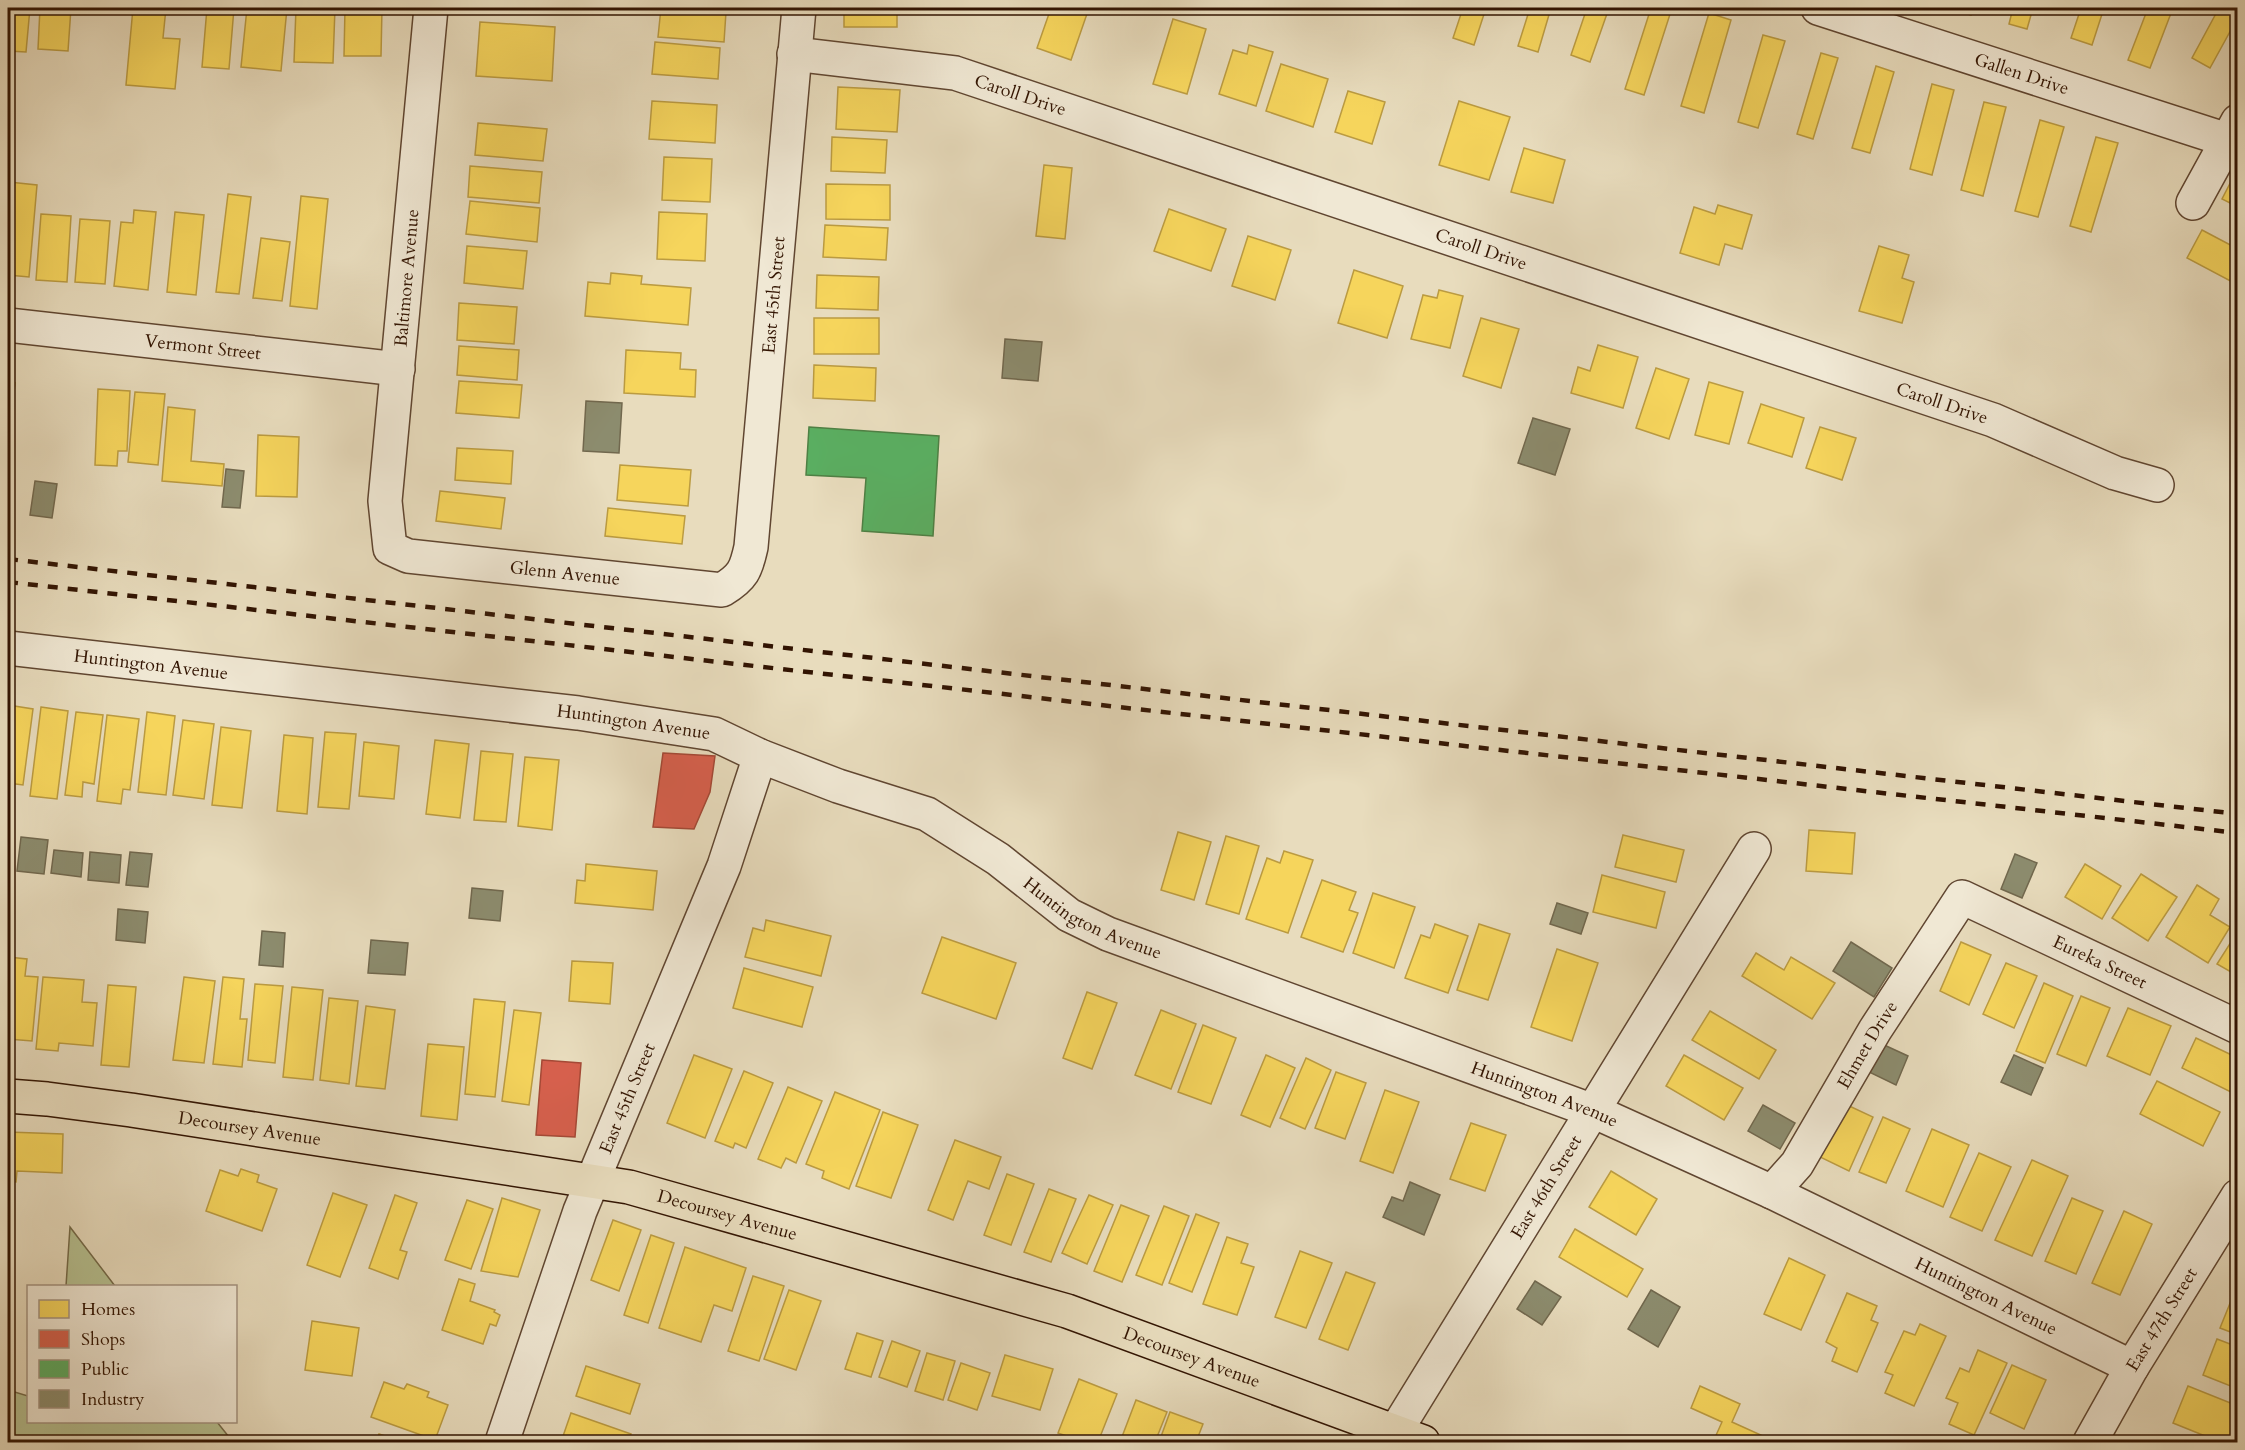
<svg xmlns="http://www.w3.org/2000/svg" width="2245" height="1450" font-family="Cardo,serif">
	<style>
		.green { fill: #b6c090; stroke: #746a49; stroke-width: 1.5 }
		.homes { fill: #f6d55c; stroke: #bb9b41; stroke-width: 1.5 }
		.shops { fill: #d6604d; stroke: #a54936; stroke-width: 1.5 }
		.public { fill: #5aae61; stroke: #4e8044; stroke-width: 1.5 }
		.industry { fill: #8c8c6e; stroke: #71684e; stroke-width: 1.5 }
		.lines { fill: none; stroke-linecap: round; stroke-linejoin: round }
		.minor-casing { stroke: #604631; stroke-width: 36 }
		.major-casing { stroke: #321402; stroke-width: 36 }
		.minor { stroke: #f0e8d4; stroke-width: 33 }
		.major { stroke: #e8dcbd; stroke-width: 33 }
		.rail { stroke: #321402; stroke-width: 4.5; stroke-dasharray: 10 10; stroke-linecap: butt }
		.labels { text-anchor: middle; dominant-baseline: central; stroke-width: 6; stroke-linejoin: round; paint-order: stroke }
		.street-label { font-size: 18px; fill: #321402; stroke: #f0e8d4 }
	</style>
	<rect width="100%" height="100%" fill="#e8dcbd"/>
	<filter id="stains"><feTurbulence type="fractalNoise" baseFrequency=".00333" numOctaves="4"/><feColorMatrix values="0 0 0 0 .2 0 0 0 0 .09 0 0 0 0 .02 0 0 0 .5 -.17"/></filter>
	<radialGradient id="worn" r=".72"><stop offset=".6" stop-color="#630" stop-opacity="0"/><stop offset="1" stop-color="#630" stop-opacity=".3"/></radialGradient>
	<g class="green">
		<polygon points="70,1227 115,1286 66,1286"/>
		<polygon points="8,1390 28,1396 28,1422 217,1422 233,1442 8,1442"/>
	</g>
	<g class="homes">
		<polygon points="8,8 30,8 26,52 8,51"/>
		<polygon points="40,8 71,8 68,51 38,49"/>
		<polygon points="133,8 166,8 163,38 180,39 175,89 126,85"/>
		<polygon points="207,8 234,8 229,69 202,67"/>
		<polygon points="247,8 287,8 281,71 241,67"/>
		<polygon points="296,8 335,8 333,63 294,62"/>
		<polygon points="345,8 382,8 381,56 344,56"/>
		<polygon points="661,8 726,12 724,42 658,37"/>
		<rect x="844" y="8" width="53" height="19"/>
		<polygon points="1051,8 1089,8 1071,60 1037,48"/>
		<polygon points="1463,8 1486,8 1474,45 1453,38"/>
		<polygon points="1530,8 1551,8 1538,52 1518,46"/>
		<polygon points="1587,8 1609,8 1590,62 1571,55"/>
		<polygon points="1651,8 1672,8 1644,95 1625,89"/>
		<polygon points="1948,8 1973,8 1971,15"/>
		<polygon points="2013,8 2033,8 2027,29 2009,24"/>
		<polygon points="2081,8 2104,8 2092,45 2071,38"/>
		<polygon points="2148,8 2173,8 2150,68 2128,60"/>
		<polygon points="2219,8 2238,8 2238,17 2210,68 2192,58"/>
		<polygon points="1709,13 1731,20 1704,113 1681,106"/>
		<polygon points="1173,19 1206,29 1187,94 1153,84"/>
		<polygon points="480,22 555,27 552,81 476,76"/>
		<polygon points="1763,35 1785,41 1758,128 1738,122"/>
		<polygon points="655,42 720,48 718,79 652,74"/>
		<polygon points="1249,45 1273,52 1256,106 1219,94 1233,50 1247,54"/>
		<polygon points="1821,53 1838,58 1813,139 1797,134"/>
		<polygon points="1281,64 1328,79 1313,127 1266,111"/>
		<polygon points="1876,66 1894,72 1870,153 1852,148"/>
		<polygon points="1932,84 1954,90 1932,175 1910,169"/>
		<polygon points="838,87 900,90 897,132 836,129"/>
		<polygon points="1348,91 1385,102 1372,144 1335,132"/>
		<polygon points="652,101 717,105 715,143 649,139"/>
		<polygon points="1459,101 1510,117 1489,180 1439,165"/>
		<polygon points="1984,102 2006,107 1983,196 1961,190"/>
		<polygon points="2040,120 2064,127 2038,217 2015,211"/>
		<polygon points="478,123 547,129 543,161 475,155"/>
		<polygon points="832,137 887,140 885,173 831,171"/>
		<polygon points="2096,137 2118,143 2091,232 2070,226"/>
		<polygon points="1524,148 1565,160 1553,203 1511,192"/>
		<polygon points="664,157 712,159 710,202 662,200"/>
		<polygon points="1044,165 1072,168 1065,239 1036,236"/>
		<polygon points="470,166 542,172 539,203 468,197"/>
		<polygon points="2238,168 2238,207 2222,199"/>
		<polygon points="9,182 37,185 29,277 8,275"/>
		<polygon points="826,184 890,185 890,220 826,219"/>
		<polygon points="228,194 251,197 239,294 216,292"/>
		<polygon points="301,196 328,199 317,309 290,306"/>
		<polygon points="470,201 540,208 537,242 466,234"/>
		<polygon points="1718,205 1752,215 1742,249 1725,244 1719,265 1680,253 1694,207 1715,214"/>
		<polygon points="1169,209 1226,229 1211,271 1154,251"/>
		<polygon points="134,210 156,212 148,290 114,286 121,222 133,223"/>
		<polygon points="175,212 204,215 196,295 167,292"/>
		<polygon points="659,212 707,214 705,261 657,259"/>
		<polygon points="41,214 71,216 67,282 36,280"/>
		<polygon points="80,219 110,221 105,284 75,282"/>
		<polygon points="825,225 888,228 886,260 823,257"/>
		<polygon points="2202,230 2238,249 2238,285 2187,258"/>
		<polygon points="1248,236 1291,250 1275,300 1232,286"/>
		<polygon points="261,238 290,242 282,301 253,298"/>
		<polygon points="467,246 527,251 523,289 464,283"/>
		<polygon points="1879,246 1909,255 1902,278 1914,282 1902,323 1859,311"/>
		<polygon points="1354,270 1403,286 1387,338 1338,323"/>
		<polygon points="611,273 642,276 641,284 691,288 688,325 585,316 588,282 610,284"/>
		<polygon points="817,275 879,277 878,310 816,308"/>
		<polygon points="1439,290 1463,296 1450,348 1411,339 1423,295 1437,298"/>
		<polygon points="459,303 517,307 514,344 457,340"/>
		<rect x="814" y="318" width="65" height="36"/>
		<polygon points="1481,318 1519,329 1501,388 1463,376"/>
		<polygon points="1598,345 1638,357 1623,408 1571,393 1578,367 1590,371"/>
		<polygon points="459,346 519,350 517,380 457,375"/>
		<polygon points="626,350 681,353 680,369 696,370 695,397 624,393"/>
		<polygon points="814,365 876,368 875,401 813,398"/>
		<polygon points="1656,368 1689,379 1669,439 1636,428"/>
		<polygon points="459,381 522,385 519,418 456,413"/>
		<polygon points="8,382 15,383 8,445"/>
		<polygon points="1709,382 1743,392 1729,444 1695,435"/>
		<polygon points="98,389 130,391 127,451 118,451 117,466 95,465"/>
		<polygon points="135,392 165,394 158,465 128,462"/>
		<polygon points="1761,404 1804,418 1792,457 1748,443"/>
		<polygon points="168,407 195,410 191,461 224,464 222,486 162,481"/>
		<polygon points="1820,427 1856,438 1842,480 1806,468"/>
		<polygon points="258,435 299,437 297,497 256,496"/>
		<polygon points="457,448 513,451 511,484 455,480"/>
		<polygon points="620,465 691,470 688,506 617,500"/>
		<polygon points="440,491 505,498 501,529 436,521"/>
		<polygon points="608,508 685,516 682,544 605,536"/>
		<polygon points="8,705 33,709 23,785 8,783"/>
		<polygon points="41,707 68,711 57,799 30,796"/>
		<polygon points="76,712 103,715 94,784 83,782 82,797 65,795"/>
		<polygon points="147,712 175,716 166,795 138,792"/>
		<polygon points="107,715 139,719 130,790 123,789 121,804 97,801"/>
		<polygon points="183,720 214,724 204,799 173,795"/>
		<polygon points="221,727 251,731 242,808 212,805"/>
		<polygon points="325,732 356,734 349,809 318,807"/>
		<polygon points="284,735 313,738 307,814 277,811"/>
		<polygon points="435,740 469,744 460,818 426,814"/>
		<polygon points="364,742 399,746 394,799 359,796"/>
		<polygon points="481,751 513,754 506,822 474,820"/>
		<polygon points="525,757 559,760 552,830 518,826"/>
		<polygon points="1809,830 1855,833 1852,874 1806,871"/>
		<polygon points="1178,832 1211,842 1194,900 1161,890"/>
		<polygon points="1623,835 1684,850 1676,882 1615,867"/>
		<polygon points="1226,836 1259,846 1239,914 1206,904"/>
		<polygon points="1284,851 1313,860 1288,933 1246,919 1267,858 1280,863"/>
		<polygon points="586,864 657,871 653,910 575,903 577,880 585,881"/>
		<polygon points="2085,864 2121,886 2102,919 2065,897"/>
		<polygon points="2141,874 2177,897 2148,941 2112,918"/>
		<polygon points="1602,875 1665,892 1656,928 1593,912"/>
		<polygon points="1322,880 1356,892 1349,910 1358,913 1343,952 1301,937"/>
		<polygon points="2197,885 2219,899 2210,915 2230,927 2208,963 2166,937"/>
		<polygon points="1373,893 1415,907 1394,968 1353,953"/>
		<polygon points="766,920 831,936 821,976 745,957 753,928 764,931"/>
		<polygon points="1435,924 1468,936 1448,993 1405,978 1421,935 1430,938"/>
		<polygon points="1479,924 1510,934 1488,1000 1457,990"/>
		<polygon points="2238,931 2238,976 2217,964"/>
		<polygon points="942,937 1016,963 996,1019 922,993"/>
		<polygon points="1961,942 1991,955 1969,1005 1940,991"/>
		<polygon points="1557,949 1598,963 1572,1041 1531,1027"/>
		<polygon points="1756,953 1784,970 1791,957 1835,983 1812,1019 1742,976"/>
		<polygon points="8,957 27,959 25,976 38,977 32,1041 8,1039"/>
		<polygon points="572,961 613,963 610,1004 569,1001"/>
		<polygon points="2006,963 2037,976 2014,1028 1983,1014"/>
		<polygon points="744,968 813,987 802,1027 733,1008"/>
		<polygon points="43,977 84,980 82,1002 97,1003 93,1046 59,1043 58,1051 36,1049"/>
		<polygon points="184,977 215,981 204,1063 173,1060"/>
		<polygon points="223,977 244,979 240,1019 247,1019 242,1067 213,1064"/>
		<polygon points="2044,983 2073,996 2045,1063 2016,1051"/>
		<polygon points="255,984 283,986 275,1063 248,1060"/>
		<polygon points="108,985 136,987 129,1067 101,1065"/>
		<polygon points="292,987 323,990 313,1080 283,1077"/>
		<polygon points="1087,992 1117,1003 1092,1069 1063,1058"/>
		<polygon points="2081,996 2110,1008 2086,1066 2057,1054"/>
		<polygon points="329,998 358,1001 349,1084 320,1080"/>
		<polygon points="474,999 505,1002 495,1097 465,1094"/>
		<polygon points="366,1006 395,1010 385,1089 356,1086"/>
		<polygon points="2128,1008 2171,1026 2150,1075 2107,1056"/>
		<polygon points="514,1010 541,1013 529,1105 502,1101"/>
		<polygon points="1161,1010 1196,1024 1171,1089 1135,1075"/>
		<polygon points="1710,1011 1776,1050 1759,1079 1692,1040"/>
		<polygon points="1203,1025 1236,1038 1211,1104 1178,1092"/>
		<polygon points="2196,1038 2238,1058 2238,1084 2233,1093 2182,1068"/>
		<polygon points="428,1044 464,1047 457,1120 421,1116"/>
		<polygon points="694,1055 732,1069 705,1138 667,1123"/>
		<polygon points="1266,1055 1295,1068 1270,1127 1241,1115"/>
		<polygon points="1684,1055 1743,1088 1724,1120 1666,1086"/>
		<polygon points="1306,1058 1331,1070 1305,1129 1280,1118"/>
		<polygon points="744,1071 773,1083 746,1148 735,1143 733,1148 715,1141"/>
		<polygon points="1336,1072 1366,1083 1345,1139 1315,1128"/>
		<polygon points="2157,1081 2220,1112 2203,1146 2140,1114"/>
		<polygon points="788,1087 822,1101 796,1163 786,1158 781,1168 758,1159"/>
		<polygon points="1385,1090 1419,1102 1393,1173 1360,1161"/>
		<polygon points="835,1092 880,1110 849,1189 822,1178 824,1171 806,1164"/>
		<polygon points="1845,1104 1873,1117 1849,1171 1820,1157"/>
		<polygon points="883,1112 918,1125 891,1198 856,1186"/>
		<polygon points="1883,1117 1910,1129 1886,1183 1859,1172"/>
		<polygon points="1471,1123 1506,1135 1485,1191 1450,1179"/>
		<polygon points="1932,1129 1969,1145 1943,1207 1906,1191"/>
		<polygon points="8,1132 63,1134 62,1173 17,1171 16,1182 8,1181"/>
		<polygon points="955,1140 1001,1157 989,1189 968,1181 953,1220 928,1210"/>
		<polygon points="1979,1153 2011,1167 1982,1231 1950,1217"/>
		<polygon points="2032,1160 2068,1176 2032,1256 1995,1240"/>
		<polygon points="241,1169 259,1175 257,1182 277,1189 262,1231 206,1211 220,1170 238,1176"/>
		<polygon points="1611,1171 1657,1199 1636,1235 1589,1207"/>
		<polygon points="1007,1174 1034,1184 1011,1245 984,1235"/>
		<polygon points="1049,1189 1076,1199 1051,1262 1024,1252"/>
		<polygon points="333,1193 367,1205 340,1277 307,1265"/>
		<polygon points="395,1195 417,1203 400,1250 407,1252 398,1279 369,1268"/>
		<polygon points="1089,1195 1113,1205 1087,1264 1062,1253"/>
		<polygon points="502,1198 540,1210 518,1277 481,1271"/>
		<polygon points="2072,1198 2103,1211 2076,1274 2045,1261"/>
		<polygon points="467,1200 493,1209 471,1269 445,1260"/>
		<polygon points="1121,1205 1149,1216 1122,1282 1094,1271"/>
		<polygon points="1164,1206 1189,1216 1162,1285 1136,1275"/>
		<polygon points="2124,1211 2152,1224 2120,1295 2092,1283"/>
		<polygon points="1196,1214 1219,1223 1192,1292 1169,1283"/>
		<polygon points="613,1220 641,1230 619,1291 591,1280"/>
		<polygon points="1575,1229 1643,1269 1627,1297 1559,1257"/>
		<polygon points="651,1235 674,1243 648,1323 624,1315"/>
		<polygon points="1227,1237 1248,1244 1241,1263 1254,1267 1237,1315 1203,1304"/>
		<polygon points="685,1247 746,1268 732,1311 714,1305 701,1342 659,1328"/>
		<polygon points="1300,1251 1332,1263 1306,1328 1275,1317"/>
		<polygon points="1789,1258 1825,1275 1801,1330 1764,1314"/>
		<polygon points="1346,1272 1375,1283 1348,1350 1319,1339"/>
		<polygon points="753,1276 784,1286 759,1361 728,1351"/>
		<polygon points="459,1279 475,1284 470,1301 495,1310 494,1312 500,1315 496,1326 490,1324 483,1344 442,1330"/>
		<polygon points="789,1290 821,1301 796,1370 764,1359"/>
		<polygon points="2235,1291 2238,1292 2238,1335 2220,1328"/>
		<polygon points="1847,1293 1877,1306 1871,1320 1878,1323 1857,1372 1832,1361 1837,1348 1826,1342"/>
		<polygon points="312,1321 359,1328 352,1376 305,1370"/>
		<polygon points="1920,1324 1946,1336 1914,1406 1885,1393 1893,1375 1885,1372 1904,1331 1915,1335"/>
		<polygon points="857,1333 883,1341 871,1377 845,1369"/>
		<polygon points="2217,1339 2238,1347 2238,1389 2203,1375"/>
		<polygon points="892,1341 920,1351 907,1387 879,1377"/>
		<polygon points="1978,1350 2007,1363 1974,1435 1949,1424 1958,1403 1946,1398 1960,1368 1969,1372"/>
		<polygon points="927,1353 955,1361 943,1400 915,1391"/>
		<polygon points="1005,1355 1053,1369 1040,1410 992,1396"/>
		<polygon points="961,1363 990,1373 977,1410 948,1400"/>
		<polygon points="2012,1365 2046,1380 2024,1429 1990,1413"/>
		<polygon points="586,1366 640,1384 630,1414 576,1396"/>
		<polygon points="1079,1379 1117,1394 1098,1442 1083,1442 1058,1433"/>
		<polygon points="384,1382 404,1389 407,1384 429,1392 427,1397 448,1405 435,1440 371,1417"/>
		<polygon points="1700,1386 1740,1404 1732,1422 1772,1440 1771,1442 1713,1442 1722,1422 1691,1408"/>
		<polygon points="2188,1386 2238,1406 2238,1434 2234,1442 2220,1442 2173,1423"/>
		<polygon points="1136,1400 1167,1412 1155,1442 1120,1442"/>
		<polygon points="1170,1412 1203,1424 1196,1442 1159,1442"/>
		<polygon points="571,1413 631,1434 628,1442 561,1442"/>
		<polygon points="379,1434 404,1442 376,1442"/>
	</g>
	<g class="shops">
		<polygon points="663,753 715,756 710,792 694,829 653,827"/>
		<polygon points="542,1060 581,1063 575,1137 536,1135"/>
	</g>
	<polygon class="public" points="809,427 939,436 933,536 862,531 866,478 806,475"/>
	<g class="industry">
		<polygon points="1005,339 1042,342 1038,381 1002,378"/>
		<polygon points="586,401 622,403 619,453 583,451"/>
		<polygon points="1533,418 1570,429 1555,475 1518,463"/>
		<polygon points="226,469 244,471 240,508 222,507"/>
		<polygon points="35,481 57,484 52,518 30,515"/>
		<polygon points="21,837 48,840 44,874 17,871"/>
		<polygon points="54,850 83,853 81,877 51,873"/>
		<polygon points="90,852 121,855 119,883 88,880"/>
		<polygon points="130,852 152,854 148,887 126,885"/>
		<polygon points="2015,854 2037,863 2022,898 2001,889"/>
		<polygon points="472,888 503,891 500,921 469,918"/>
		<polygon points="1557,903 1588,913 1581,934 1550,924"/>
		<polygon points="118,909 148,912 145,943 116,940"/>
		<polygon points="262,931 285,933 283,967 259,965"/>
		<polygon points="371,940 408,943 405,975 368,973"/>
		<polygon points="1851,942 1892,968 1874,997 1833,971"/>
		<polygon points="1882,1044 1908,1056 1896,1085 1869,1072"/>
		<polygon points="2014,1055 2043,1068 2031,1095 2001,1082"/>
		<polygon points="1763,1105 1795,1123 1780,1149 1748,1131"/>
		<polygon points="1410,1182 1440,1195 1424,1235 1383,1217 1392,1197 1403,1201"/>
		<polygon points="1535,1281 1561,1297 1542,1325 1517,1309"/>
		<polygon points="1651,1290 1680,1307 1658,1347 1628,1329"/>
	</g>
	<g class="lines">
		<defs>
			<g id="minor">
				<path id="s1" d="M431 8 385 501 390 548 408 556 722 590C743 577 746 570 751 547L799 8"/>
				<path id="s2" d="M1818 8 2227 140"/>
				<path id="s3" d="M794 54 955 73 1993 420 2115 473 2157 485"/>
				<polyline points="2193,203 2238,121"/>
				<path id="s4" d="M8 325 398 369"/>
				<path id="s5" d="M8 648 578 713 714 734 760 756 838 786 927 814 998 859 1069 915 1108 934 1593 1111 1772 1192 2132 1367"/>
				<path id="s6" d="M1772 1192 1797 1164 1875 1030 1962 897 2238 1027"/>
				<path id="s7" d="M1395 1432 1754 849"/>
				<path id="s8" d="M502 1442 580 1211 724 866 760 756"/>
				<path id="s9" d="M2090 1442 2132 1367 2238 1196"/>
			</g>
			<g id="major">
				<path id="s10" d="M8 1096 47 1099 131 1110 629 1187 1067 1311 1423 1442"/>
			</g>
		</defs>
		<use href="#minor" class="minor-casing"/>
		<use href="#major" class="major-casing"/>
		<use href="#minor" class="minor"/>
		<use href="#major" class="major"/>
		<g class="rail">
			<polyline points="8,559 2238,814"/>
			<polyline points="8,582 2238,833"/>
		</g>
	</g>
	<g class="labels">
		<g class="street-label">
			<text stroke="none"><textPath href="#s2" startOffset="214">Gallen Drive</textPath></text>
			<text stroke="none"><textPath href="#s3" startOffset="231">Caroll Drive</textPath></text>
			<text stroke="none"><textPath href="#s3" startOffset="717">Caroll Drive</textPath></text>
			<text transform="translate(407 278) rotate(-85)">Baltimore Avenue</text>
			<text stroke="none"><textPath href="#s1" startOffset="1185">East 45th Street</textPath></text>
			<text stroke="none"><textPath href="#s4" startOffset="196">Vermont Street</textPath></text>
			<text stroke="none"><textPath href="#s3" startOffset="1203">Caroll Drive</textPath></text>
			<text stroke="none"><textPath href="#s1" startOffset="720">Glenn Avenue</textPath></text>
			<text stroke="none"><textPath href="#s5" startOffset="144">Huntington Avenue</textPath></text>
			<text stroke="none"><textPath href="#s5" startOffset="630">Huntington Avenue</textPath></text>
			<text stroke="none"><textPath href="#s5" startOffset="1136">Huntington Avenue</textPath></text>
			<text stroke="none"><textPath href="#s6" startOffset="504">Eureka Street</textPath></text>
			<text stroke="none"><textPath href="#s6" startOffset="176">Ehmet Drive</textPath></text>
			<text stroke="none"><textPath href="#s5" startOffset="1622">Huntington Avenue</textPath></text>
			<text stroke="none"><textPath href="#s8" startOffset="366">East 45th Street</textPath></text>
			<text stroke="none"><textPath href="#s10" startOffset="244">Decoursey Avenue</textPath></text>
			<text stroke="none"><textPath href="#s7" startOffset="288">East 46th Street</textPath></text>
			<text stroke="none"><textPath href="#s10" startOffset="730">Decoursey Avenue</textPath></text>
			<text stroke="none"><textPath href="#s5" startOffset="2108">Huntington Avenue</textPath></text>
			<text stroke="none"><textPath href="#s9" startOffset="142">East 47th Street</textPath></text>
			<text stroke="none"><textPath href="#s10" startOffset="1216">Decoursey Avenue</textPath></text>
		</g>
	</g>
	<rect width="2245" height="1450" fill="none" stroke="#e8dcbd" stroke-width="30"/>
	<rect x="9" y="9" width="2227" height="1432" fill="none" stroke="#321402" stroke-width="3"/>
	<rect x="15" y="15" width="2215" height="1420" fill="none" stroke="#321402" stroke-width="1.5"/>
	<rect x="27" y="1285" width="210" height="138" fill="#f0e8d4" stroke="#a49380" stroke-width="1.5"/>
	<rect x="39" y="1300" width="30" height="18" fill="#f6d55c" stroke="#a49380" stroke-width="1.5"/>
	<text x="81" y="1315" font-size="18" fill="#321402">Homes</text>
	<rect x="39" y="1330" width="30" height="18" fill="#d6604d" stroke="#a49380" stroke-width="1.5"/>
	<text x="81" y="1345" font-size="18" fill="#321402">Shops</text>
	<rect x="39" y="1360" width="30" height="18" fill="#5aae61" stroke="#a49380" stroke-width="1.5"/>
	<text x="81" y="1375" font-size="18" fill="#321402">Public</text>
	<rect x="39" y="1390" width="30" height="18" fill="#8c8c6e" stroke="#a49380" stroke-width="1.5"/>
	<text x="81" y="1405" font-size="18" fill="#321402">Industry</text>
	<rect width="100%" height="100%" filter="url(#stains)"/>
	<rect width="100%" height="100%" fill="url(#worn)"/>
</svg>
